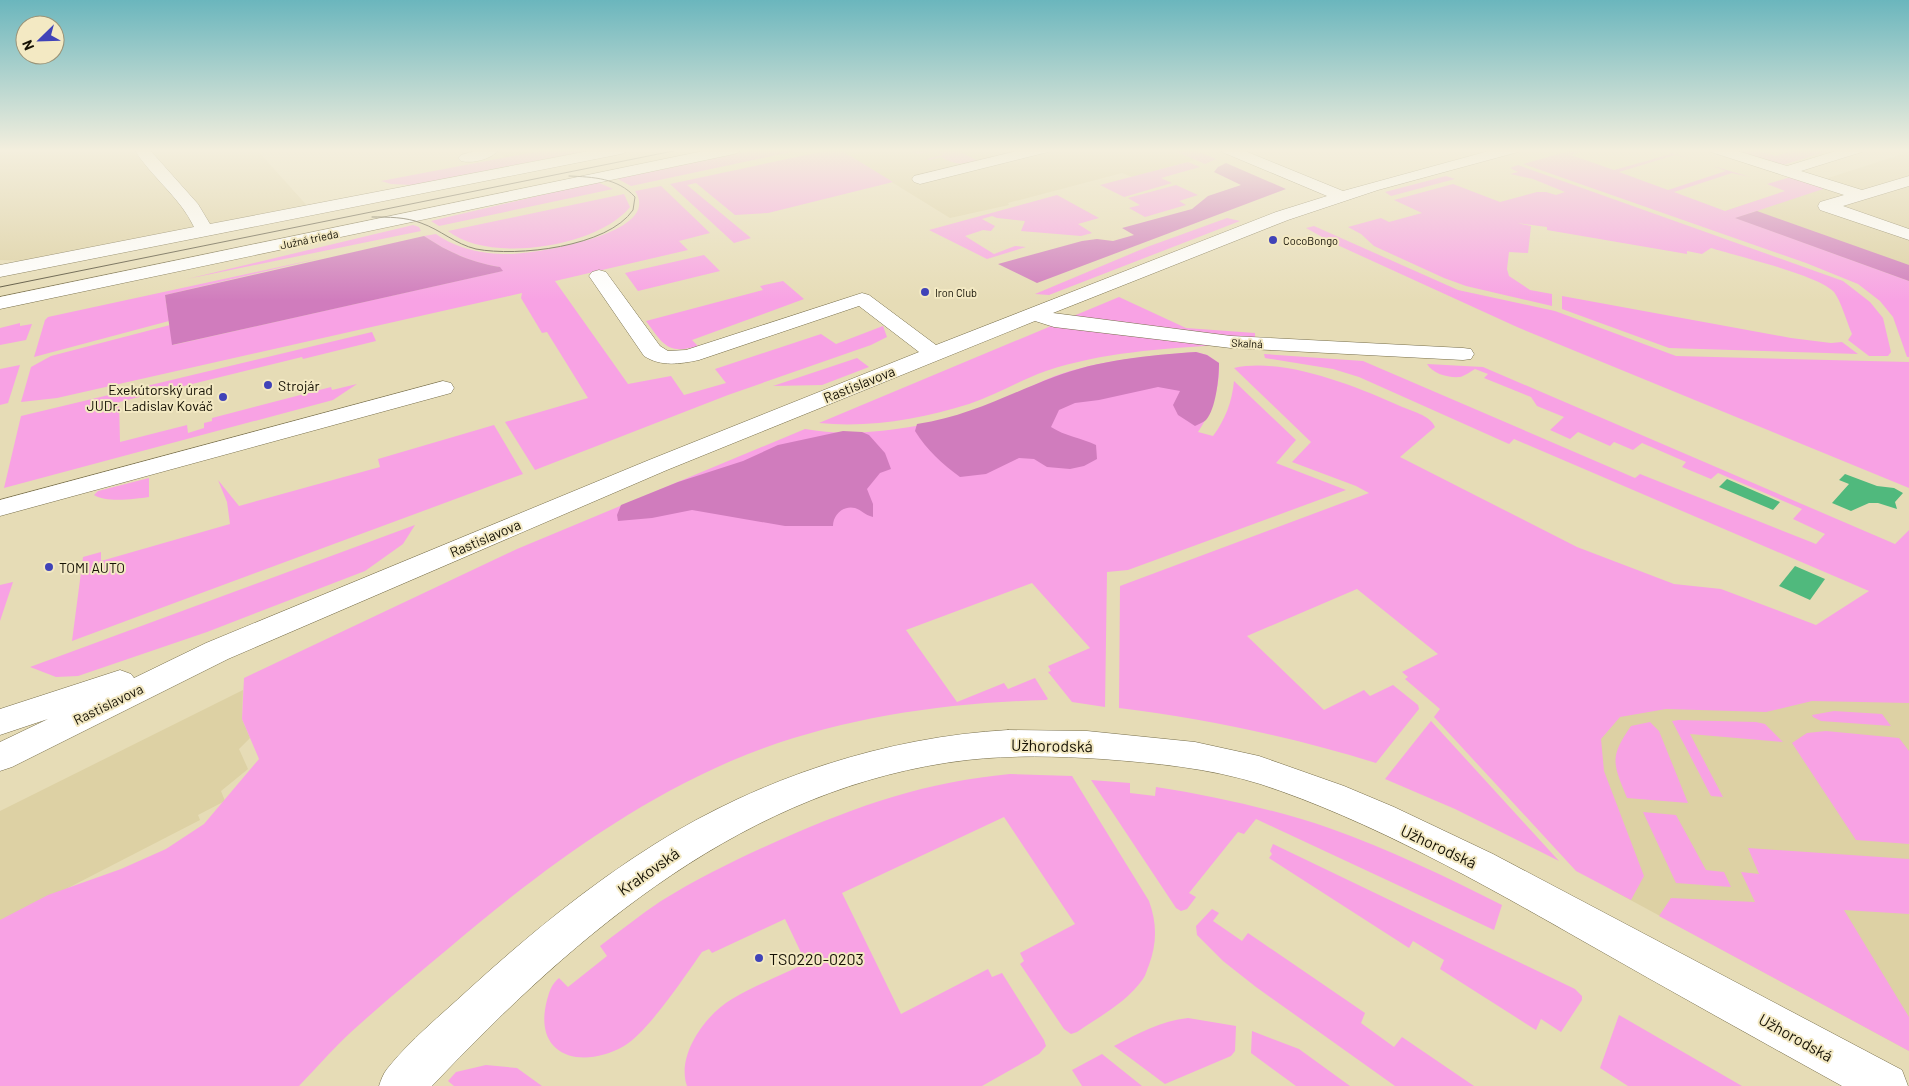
<svg xmlns="http://www.w3.org/2000/svg" width="1909" height="1086" font-family="Barlow,sans-serif">
	<style>
		.built { fill: #ddd1a4 }
		.green { fill: #f8a2e4 }
		.forest { fill: #d07cbd }
		.water { fill: #50b97d }
		.lines { fill: none; stroke-linecap: round; stroke-linejoin: round }
		.minor-casing { stroke: #786f4c; stroke-width: 1 }
		.minor { fill: #fff; fill-rule: evenodd }
		.tram { stroke: #58523d; stroke-width: 1 }
		.poi-dot { fill: #4043b8; stroke: #f3e9c3; stroke-width: 2 }
		.labels { text-anchor: middle; dominant-baseline: central; stroke-width: 4; stroke-linejoin: round; paint-order: stroke }
		.far-street-label { font-size: 11px; fill: #151104; stroke: #f3e9c3 }
		.far-poi-label { font-size: 11px; fill: #151104; stroke: #f3e9c3; text-anchor: start }
		.street-label { font-size: 14px; fill: #151104; stroke: #f3e9c3 }
		.poi-label { font-size: 14px; fill: #151104; stroke: #f3e9c3; text-anchor: start }
		.near-street-label { font-size: 16px; fill: #151104; stroke: #f3e9c3 }
		.near-poi-label { font-size: 16px; fill: #151104; stroke: #f3e9c3; text-anchor: start }
	</style>
	<rect width="100%" height="100%" fill="#e6dcb6"/>
	<g class="built">
		<polygon points="0,149 256,149 311,210 29,261 0,260"/>
		<polygon points="497,149 621,149 516,169"/>
		<polygon points="856,149 1192,149 1209,156 1132,177 1122,173 1008,203 1009,205 950,218 843,152"/>
		<polygon points="1909,152 1909,281 1735,218 1725,211"/>
		<polygon points="1909,689 1909,1051 1612,890 1565,717"/>
		<polygon points="243,690 242,719 250,738 239,749 248,769 221,791 225,801 198,815 200,820 0,923 0,811"/>
	</g>
	<g class="green">
		<polygon points="550,149 597,149 413,185 391,184 381,181"/>
		<polygon points="758,149 805,149 631,186 616,178"/>
		<polygon points="834,149 856,149 844,152 893,182 768,213 735,215 696,183 687,185 751,238 734,243 670,184"/>
		<path d="M909 149H971L961 152 978 161C963 165 955 165 941 157L929 160 927 159 943 155 935 150 918 154Z"/>
		<polygon points="1170,149 1192,149 1216,159 1205,164"/>
		<polygon points="1576,149 1590,149 1571,155 1614,170 1671,154 1658,149 1692,159 1675,155 1619,172 1668,190 1726,171 1713,166 1750,177 1732,173 1674,192 1725,211 1785,191 1767,184 1791,177 1826,188 1736,218 1909,281 1909,357 1907,357 1893,317 1880,301 1858,284 1806,263 1523,164"/>
		<polygon points="1732,149 1754,149 1776,156 1797,149 1835,149 1783,165"/>
		<polygon points="1188,162 1200,167 1161,178 1172,183 1124,197 1100,185"/>
		<path d="M1518 165 1843 281 1870 302 1883 318 1891 352 1888 356H1869L1848 340 1852 334C1847 323 1841 301 1834 292 1819 275 1736 256 1711 248L1702 254 1687 251V254L1547 230V227L1517 223 1531 226 1528 253 1509 252 1507 269 1509 276 1530 290 1552 294V306L1466 286 1444 278 1374 246 1361 234 1348 227 1381 218 1389 222 1422 213 1394 200 1453 184 1500 202 1537 192H1546L1556 195 1565 192 1533 179 1510 174 1518 172 1510 168Z"/>
		<polygon points="1446,176 1455,179 1391,196 1385,192"/>
		<polygon points="597,182 613,189 439,226 431,221"/>
		<polygon points="1176,185 1198,195 1179,201 1186,205 1145,217 1129,208 1140,205 1128,198"/>
		<path d="M661 186 710 233 679 241 688 250 555 281 628 384 671 376 684 395 726 383 715 369 821 334 836 344 883 326 887 337 871 345 728 395 535 470 505 422 588 398 547 332 542 333 521 298 522 293 57 398 21 402 31 367 51 356 170 325 173 345 502 271 499 267C470 262 448 252 424 236L436 234C456 249 487 255 513 254 537 253 664 234 635 191Z"/>
		<path d="M624 194 630 207C598 247 489 264 448 231Z"/>
		<polygon points="1057,195 1099,218 1078,224 1092,233 1081,236 1021,231 1025,221 997,218 992,216 982,219 995,226 991,231 983,230 965,236 994,254 1015,246 1026,247 987,259 929,230"/>
		<polygon points="1227,218 1240,221 1049,295 1035,294 1147,247"/>
		<polygon points="413,225 419,227 421,231 187,279"/>
		<polygon points="1314,226 1458,290 1555,311 1676,356 1909,362 1909,488 1517,327 1333,243 1306,228"/>
		<polygon points="704,255 720,271 638,291 625,273"/>
		<polygon points="321,258 165,295 169,321 34,357 45,320 48,317"/>
		<path d="M783 281 804 299 692 340 698 346C667 355 663 344 646 321L763 290 760 286Z"/>
		<polygon points="1562,296 1791,338 1831,343 1842,342 1858,354 1669,348 1562,309"/>
		<polygon points="1119,297 1186,328 1255,333 1255,342 1071,317"/>
		<polygon points="20,323 20,326 32,324 26,340 0,345 0,328"/>
		<path d="M1056 324 1219 345C1161 349 1103 352 1046 371 1020 380 996 395 969 404 922 419 869 428 819 423Z"/>
		<polygon points="372,332 376,341 303,359 302,357 119,402 120,442 187,425 188,433 204,428 204,423 212,421 212,418 331,387 332,390 357,384 333,400 4,488 21,416"/>
		<path d="M1196 352 1207 355 1219 363C1220 389 1212 411 1198 432L1213 436C1225 420 1232 402 1234 381L1296 440 1276 463 1346 490 1128 570 1107 572 1105 707 1072 702 1048 672 1051 671 1048 666 1090 648 1032 583 906 630 957 702 1004 683 1008 689 1035 678 1048 699 1046 700C939 703 830 719 731 761 627 806 535 875 449 948 419 973 389 998 360 1024 338 1043 319 1065 299 1086H0V920L48 895 121 869 166 849 204 824 259 759 242 719 244 678 517 549 805 429C859 439 930 427 981 408 1006 399 1030 386 1055 376 1099 360 1149 356 1196 352Z"/>
		<path d="M1264 354 1363 361 1635 478 1640 474 1816 544 1825 534 1793 519 1802 509 1718 473 1711 479 1682 467 1686 462 1642 443 1633 450 1614 442 1610 446 1578 432 1570 439 1550 430 1564 417 1537 406 1531 397 1484 378 1488 374 1475 369C1471 371 1465 376 1460 377 1448 378 1433 374 1427 364L1483 367 1895 544 1909 530V703L1812 701 1766 712 1666 709 1620 717 1601 739 1604 771 1644 876 1631 900 1576 871 1434 717 1440 709 1405 679 1408 677 1402 672 1438 654 1357 589 1247 636 1324 710 1364 690 1370 696 1393 685 1418 705 1419 709 1376 763C1292 737 1207 719 1119 708L1120 586 1369 493 1356 486 1292 462 1311 442 1234 368C1284 357 1355 386 1400 406 1411 411 1430 415 1435 427L1400 457 1577 547 1674 584 1721 589 1816 625 1869 591 1514 439 1509 444 1359 377 1333 369 1265 358Z"/>
		<polygon points="857,358 869,367 822,385 773,386"/>
		<polygon points="20,365 8,403 0,405 0,369"/>
		<polygon points="494,425 523,474 72,641 83,557 101,552 101,561 230,524 227,502 218,480 239,506 380,467 378,459"/>
		<path d="M149 478V497C135 499 106 503 94 495L98 491Z"/>
		<polygon points="415,525 403,544 365,571 207,632 78,676 56,677 30,667"/>
		<polygon points="13,582 0,621 0,585"/>
		<polygon points="1834,711 1882,714 1891,726 1821,721 1813,717 1812,715"/>
		<polygon points="1679,720 1756,722 1765,724 1783,742 1690,734 1723,797 1711,796 1672,721"/>
		<polygon points="1431,721 1559,861 1455,809 1385,779"/>
		<path d="M1650 722 1659 731 1688 803 1627 798C1613 763 1609 758 1631 726Z"/>
		<polygon points="1826,731 1899,738 1909,751 1909,844 1856,840 1792,743 1807,733"/>
		<path d="M1010 774 1072 776 1149 901C1157 923 1157 943 1149 965 1147 969 1146 975 1143 979 1127 1002 1099 1017 1077 1032L1071 1034 1064 1029 1020 964 1024 961 1020 953 1075 924 1004 817 842 893 901 1014 988 969 992 977 1002 973 1044 1040 1046 1046 1039 1054 982 1086H687C676 1055 706 1014 732 999 756 985 782 975 806 963L785 919 712 953 709 949 702 952C685 976 648 1032 624 1046 582 1070 532 1057 547 1000 550 990 551 985 559 978L568 987 607 956 600 946C620 931 640 915 661 901 700 877 741 857 782 839 859 805 926 782 1010 774Z"/>
		<path d="M1091 780 1130 783V793L1155 796 1156 787C1214 796 1273 809 1329 828 1389 849 1446 877 1502 905L1494 930 1256 819 1244 834 1238 832 1189 893 1196 897 1187 909 1181 911 1176 908Z"/>
		<polygon points="1643,812 1676,815 1706,870 1724,872 1731,887 1676,883"/>
		<polygon points="1273,844 1575,989 1582,996 1582,1000 1561,1032 1541,1019 1536,1030 1440,969 1444,960 1413,941 1409,948 1269,858 1272,854 1270,851"/>
		<polygon points="1748,848 1909,859 1909,914 1844,910 1909,1017 1909,1051 1659,916 1671,898 1755,902 1741,872 1759,874"/>
		<polygon points="1212,909 1219,913 1213,921 1242,941 1248,933 1365,1013 1361,1023 1394,1047 1402,1037 1474,1086 1395,1086 1256,987 1223,961 1197,935 1196,926"/>
		<polygon points="1619,1015 1742,1086 1628,1086 1600,1068"/>
		<path d="M1188 1018 1236 1026 1235 1051 1231 1056 1165 1084 1114 1046C1139 1033 1161 1021 1188 1018Z"/>
		<polygon points="1252,1031 1299,1049 1350,1086 1296,1086 1251,1053"/>
		<polygon points="1102,1054 1142,1086 1082,1086 1072,1070"/>
		<polygon points="486,1065 517,1068 542,1086 454,1086 448,1081 456,1072"/>
	</g>
	<g class="forest">
		<polygon points="1226,163 1286,189 1037,283 998,264 1082,241 1097,239 1113,241 1134,235 1122,228 1192,209 1208,196 1241,185 1214,172 1218,167"/>
		<polygon points="1757,211 1909,265 1909,281 1735,218"/>
		<path d="M424 236C448 252 470 262 500 267L503 271 172 345 165 295Z"/>
		<path d="M1196 352 1207 355 1219 363C1219 378 1216 409 1206 420 1204 422 1199 424 1195 426L1178 415 1173 405 1180 391 1158 387 1099 400 1075 403 1059 410 1051 427C1065 436 1081 438 1096 445L1097 459 1084 466 1070 469 1047 467 1034 459 1019 458 986 474 960 477C942 464 927 450 915 431L917 424C970 416 1006 395 1054 377 1098 360 1150 355 1196 352Z"/>
		<path d="M843 431 862 432 869 435 885 453 891 469 880 473 867 489 873 504V517C864 515 862 510 855 508 843 505 833 515 833 526H785L692 510 652 518 618 521 617 515 621 505 678 482 743 461 778 445Z"/>
	</g>
	<g class="water">
		<polygon points="1845,474 1877,486 1894,488 1903,493 1895,502 1897,509 1878,503 1869,503 1851,511 1832,503 1849,484 1839,480"/>
		<polygon points="1727,479 1780,502 1773,510 1719,487"/>
		<polygon points="1795,566 1825,579 1810,600 1779,586"/>
	</g>
	<g class="lines">
		<defs>
			<g id="minor">
				<path d="M134 149H149L198 204 210 224 599 149H629L626 152 621 154 0 277V265L194 227C180 197 151 177 134 149Z"/>
				<path d="M482 149H500C492 159 473 164 461 161L458 158 461 155Z"/>
				<polygon points="713,149 742,149 739,152 734,154 0,309 0,297"/>
				<polygon points="1025,149 1051,149 1048,152 920,184 914,182 912,179 914,176"/>
				<path d="M1220 149H1240L1343 191 1496 149H1521L1518 152 1378 190 1288 220 1053 313 1231 336 1463 348 1471 349 1474 354 1471 359 1463 360 1231 348 1054 327 1035 321 667 470 228 659 12 767 0 771V742L48 719 0 735V709L120 670 131 674 134 678 206 643 649 460 919 352 859 306 699 360C680 364 661 367 644 356L589 276 592 272 599 270 606 272 660 346 668 351 686 350 862 293 869 295 936 345 1276 212 1327 196 1222 152Z"/>
				<polygon points="1708,149 1731,149 1787,166 1842,149 1864,149 1862,152 1801,171 1862,190 1909,176 1909,186 1843,206 1909,229 1909,240 1820,210 1818,206 1820,202 1844,195 1711,152"/>
				<polygon points="443,381 451,383 454,388 451,393 0,516 0,500"/>
				<path d="M1008 730 1087 731 1195 742 1259 756 1344 786 1394 807 1493 854 1902 1070 1908 1086H1842C1755 1038 1669 990 1583 941 1483 884 1370 820 1260 784 1209 768 1155 763 1102 759 1057 756 1012 755 967 760 747 786 578 932 432 1086H379C381 1080 383 1074 387 1069 410 1040 441 1015 468 990 526 937 588 886 655 844 760 778 885 737 1008 730Z"/>
			</g>
		</defs>
		<use href="#minor" class="minor-casing"/>
		<use href="#minor" class="minor"/>
		<g class="tram">
			<path d="M372 217C388 217 406 217 421 223 441 230 455 244 476 249 517 257 608 247 633 210L635 197C618 178 593 177 569 176"/>
			<polyline points="0,287 683,149"/>
		</g>
	</g>
	<linearGradient id="sky" x2="0" y2="1"><stop stop-color="#6bb6bd"/><stop offset="0.5" stop-color="#f4efde"/><stop offset="1" stop-color="#f4efde" stop-opacity="0"/></linearGradient>
	<rect width="1909" height="301" fill="url(#sky)"/>
	<g class="poi-dot">
		<circle cx="1273" cy="240" r="5"/>
		<circle cx="925" cy="292" r="5"/>
		<circle cx="268" cy="385" r="5"/>
		<circle cx="223" cy="397" r="5"/>
		<circle cx="49" cy="567" r="5"/>
		<circle cx="759" cy="958" r="5"/>
	</g>
	<g class="labels">
		<g class="far-street-label">
			<text transform="translate(309 239) rotate(-12)">Južná trieda</text>
			<text transform="translate(1247 343) rotate(3)">Skalná</text>
		</g>
		<g class="far-poi-label">
			<text x="1283" y="240">CocoBongo</text>
			<text x="935" y="292">Iron Club</text>
		</g>
		<g class="street-label">
			<text transform="translate(859 384) rotate(-22)">Rastislavova</text>
			<text transform="translate(485 538) rotate(-23)">Rastislavova</text>
			<text transform="translate(108 704) rotate(-26)">Rastislavova</text>
		</g>
		<g class="poi-label">
			<text x="278" y="385">Strojár</text>
			<text x="213" y="389" text-anchor="end">Exekútorský úrad<tspan x="213" dy="16">JUDr. Ladislav Kováč</tspan></text>
			<text x="59" y="567">TOMI AUTO</text>
		</g>
		<g class="near-street-label">
			<text transform="translate(1052 745) rotate(1)">Užhorodská</text>
			<text transform="translate(1439 846) rotate(25)">Užhorodská</text>
			<text transform="translate(648 871) rotate(-35)">Krakovská</text>
			<text transform="translate(1796 1037) rotate(29)">Užhorodská</text>
		</g>
		<g class="near-poi-label">
			<text x="769" y="958">TS0220-0203</text>
		</g>
	</g>
	<g transform="translate(40 40) rotate(247)"><circle r="24" fill="#f3e9c3" stroke="#9a9377"/>
	<path d="M0-4L9 19L0 12L-9 19Z" fill="#4043b8"/>
	<text y="-8" font-size="14" font-weight="bold" text-anchor="middle" fill="#151104">N</text>
	</g>
</svg>
